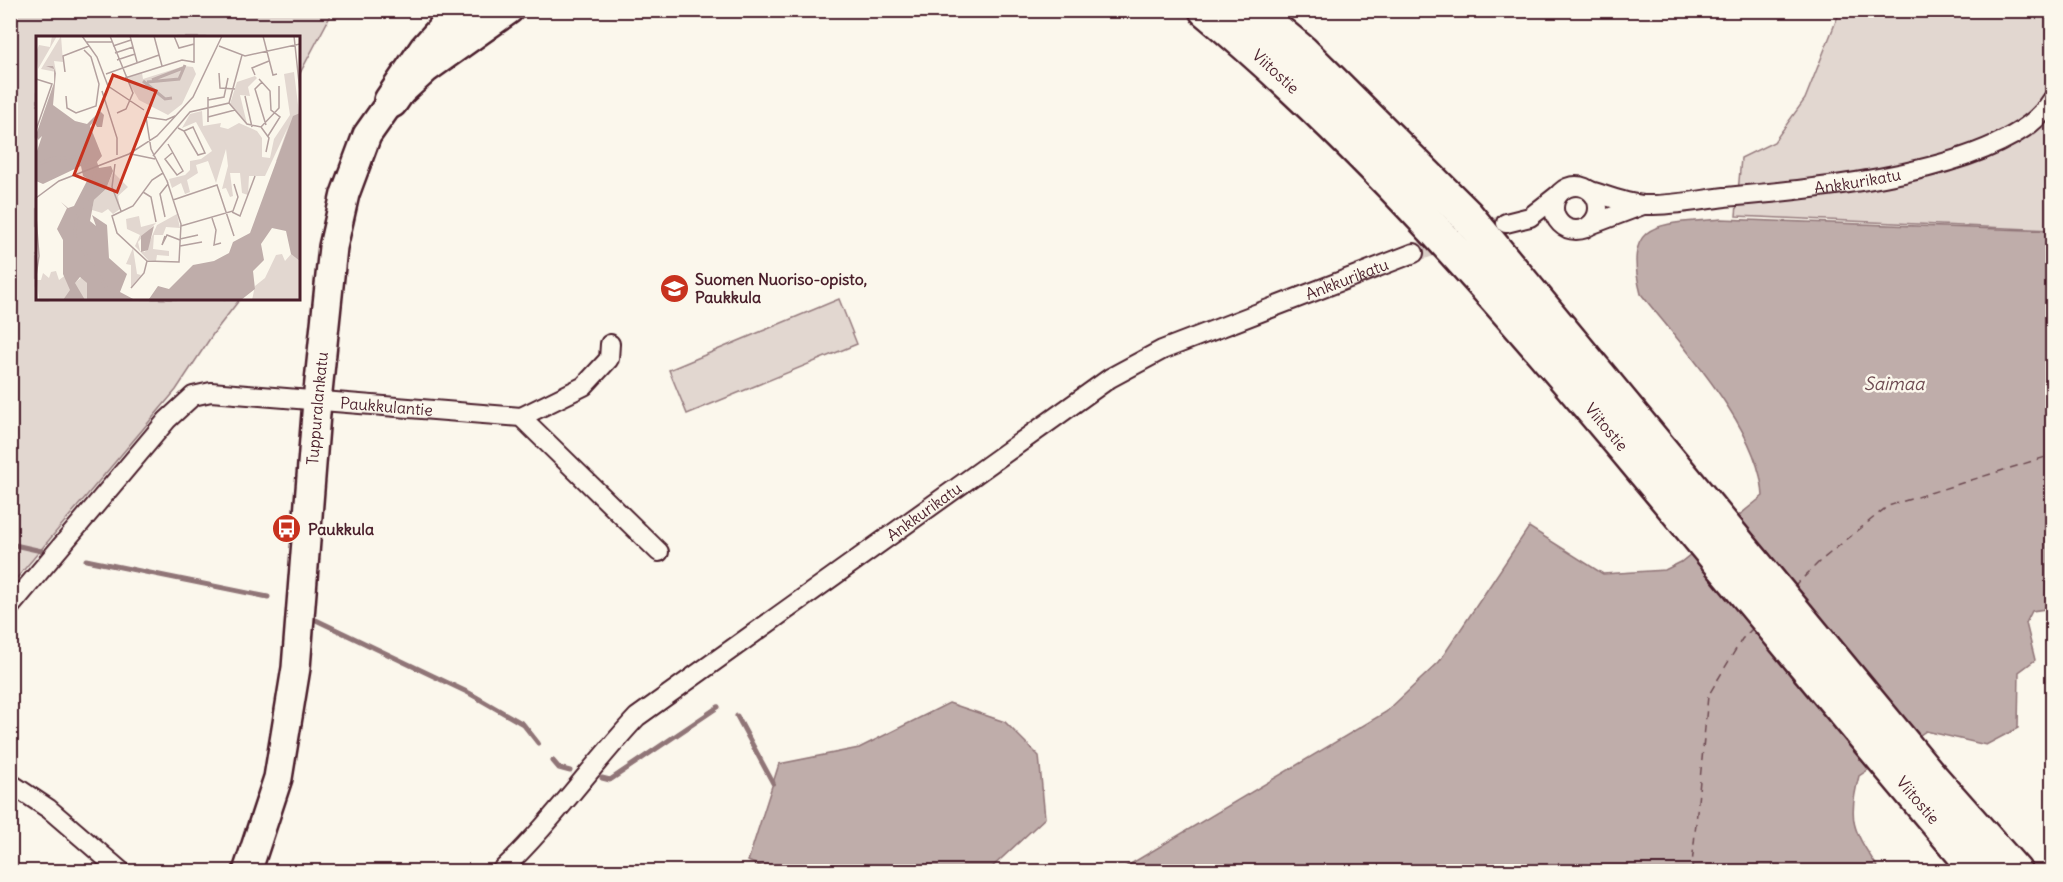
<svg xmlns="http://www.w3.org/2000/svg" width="2063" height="882" font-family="Delius,sans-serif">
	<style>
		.green { fill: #e2d7d0; stroke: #967b7e; stroke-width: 1.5 }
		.water { fill: #bfadaa; stroke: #907477; stroke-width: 1.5 }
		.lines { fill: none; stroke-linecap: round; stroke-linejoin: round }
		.stream { stroke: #907477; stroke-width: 5 }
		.ferry { stroke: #6d4a51; stroke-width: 1.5; stroke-dasharray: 8 6; stroke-linecap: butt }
		.street-tunnel { stroke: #d8ccc5; stroke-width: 18; stroke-dasharray: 18 9; stroke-linecap: butt }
		.street-casing { stroke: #4a1f2b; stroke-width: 22 }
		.secondary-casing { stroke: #4a1f2b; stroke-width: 32 }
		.highway-casing { stroke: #4a1f2b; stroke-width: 38 }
		.street { stroke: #fbf7ec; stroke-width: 18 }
		.secondary { stroke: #fbf7ec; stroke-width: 27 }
		.highway { stroke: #fbf7ec; stroke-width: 33 }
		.labels { text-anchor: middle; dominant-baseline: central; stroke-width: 5; stroke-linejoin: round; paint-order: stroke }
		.street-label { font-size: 16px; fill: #4a1f2b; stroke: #fbf7ec }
		.poi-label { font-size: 16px; font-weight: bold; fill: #4a1f2b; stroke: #fbf7ec; text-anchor: start }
		.water-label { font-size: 18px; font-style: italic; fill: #6d4a51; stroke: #fbf7ec }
		.inset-river { fill: none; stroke: #bfadaa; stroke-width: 3 }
		.inset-road { fill: none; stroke: #b4a19f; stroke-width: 1.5 }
		.view { fill: #c8321e; fill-opacity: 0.15; stroke: #c8321e; stroke-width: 3 }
		.inset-edge { fill: none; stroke: #4a1f2b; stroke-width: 3 }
	</style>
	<rect width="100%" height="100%" fill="#fbf7ec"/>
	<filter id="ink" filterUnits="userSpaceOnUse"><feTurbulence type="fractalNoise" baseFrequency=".0167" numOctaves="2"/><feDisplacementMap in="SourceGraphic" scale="12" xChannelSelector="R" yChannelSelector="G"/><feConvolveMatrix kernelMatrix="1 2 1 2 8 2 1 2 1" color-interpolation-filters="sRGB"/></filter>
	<g filter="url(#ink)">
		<g class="green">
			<polygon points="11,10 333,11 299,75 298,38 38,38 38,298 240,299 213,334 176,390 11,585"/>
			<polygon points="1840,11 2052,11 2052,230 1736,216 1741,158 1774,142 1805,99"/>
			<polygon points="839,299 857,344 687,414 669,370"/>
		</g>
		<g class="water">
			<path d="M1721 219 2052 231V608L2032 611 2026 623 2035 660 2019 672 2018 728 1986 745 1926 731 1859 776C1846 824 1855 832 1880 871L1117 872 1386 712 1439 662 1529 527 1603 574 1665 570 1681 562 1763 496C1760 429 1682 346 1641 294 1621 216 1664 225 1721 219Z"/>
			<polygon points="949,703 1005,722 1039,756 1045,818 988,871 774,872 748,861 779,764 859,748"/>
		</g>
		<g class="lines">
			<g class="stream">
				<polyline points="10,544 46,552"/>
				<polyline points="86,560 268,597"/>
				<polyline points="316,620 469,693 523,724 538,743"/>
				<polyline points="737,716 773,783"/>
				<polyline points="553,761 559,768 570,771"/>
				<polyline points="602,778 610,780 718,707"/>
			</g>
			<g class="ferry">
				<polyline points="1794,587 1819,562 1888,506 2052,455"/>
				<polyline points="1695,872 1692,865 1708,696 1742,639 1754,627"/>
			</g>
			<polyline class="street-tunnel" points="1414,253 1506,223"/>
			<defs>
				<g id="street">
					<circle cx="1576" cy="208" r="22"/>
					<path id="s1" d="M1591 191C1607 196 1626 204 1644 205 1670 206 1699 200 1725 197 1806 190 2008 173 2052 100"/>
					<polyline points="1506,223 1530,217 1558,195"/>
					<polyline points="1590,225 1643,205"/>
					<polyline points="521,417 584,386 609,359 610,344"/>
					<path id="s2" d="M10 607 167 420 193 396 211 392 521 417 659 552"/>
					<polyline points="10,783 49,809 122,872"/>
					<path id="s3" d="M500 872C551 824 590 767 637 717L1110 378 1162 350 1414 253"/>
				</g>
				<g id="secondary">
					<path id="s4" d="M247 872 278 778 296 668 317 401 333 247 345 194 367 135 391 101 426 69 509 10"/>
				</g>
				<g id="highway">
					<path id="s5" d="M1206 10C1369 146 1507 307 1643 470 1755 604 1866 739 1979 872"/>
					<polyline points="1252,10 1302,52 1467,216 1929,775 2015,872"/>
					<polyline points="391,101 426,50 462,10"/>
				</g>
			</defs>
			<use href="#street" class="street-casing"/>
			<use href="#secondary" class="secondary-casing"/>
			<use href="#highway" class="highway-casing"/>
			<use href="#street" class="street"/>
			<use href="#secondary" class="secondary"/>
			<use href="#highway" class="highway"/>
		</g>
	</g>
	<defs>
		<symbol id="school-disc" viewBox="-11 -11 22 22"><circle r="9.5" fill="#c8321e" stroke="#fbf7ec"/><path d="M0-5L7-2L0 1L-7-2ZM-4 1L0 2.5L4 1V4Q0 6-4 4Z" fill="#fff"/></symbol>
		<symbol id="bus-disc" viewBox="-11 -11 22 22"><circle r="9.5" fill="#c8321e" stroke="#fbf7ec"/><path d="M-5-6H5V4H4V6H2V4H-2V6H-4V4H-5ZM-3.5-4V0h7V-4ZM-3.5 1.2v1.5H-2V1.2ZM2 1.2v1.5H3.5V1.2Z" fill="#fff"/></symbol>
	</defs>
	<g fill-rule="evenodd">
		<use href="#school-disc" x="658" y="272" width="33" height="33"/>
		<use href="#bus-disc" x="270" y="512" width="33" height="33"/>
	</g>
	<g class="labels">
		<g class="street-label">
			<text stroke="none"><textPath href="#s5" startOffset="93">Viitostie</textPath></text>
			<text stroke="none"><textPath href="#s1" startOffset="270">Ankkurikatu</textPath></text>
			<text stroke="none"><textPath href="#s3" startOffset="1046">Ankkurikatu</textPath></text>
			<text stroke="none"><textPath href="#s2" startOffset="474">Paukkulantie</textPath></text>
			<text stroke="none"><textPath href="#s4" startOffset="471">Tuppuralankatu</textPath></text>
			<text stroke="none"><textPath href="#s5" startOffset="579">Viitostie</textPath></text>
			<text stroke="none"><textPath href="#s3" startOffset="560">Ankkurikatu</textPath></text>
			<text stroke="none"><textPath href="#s5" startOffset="1065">Viitostie</textPath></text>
		</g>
		<g class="poi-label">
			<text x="695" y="279">Suomen Nuoriso-opisto,<tspan x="695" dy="18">Paukkula</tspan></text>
			<text x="308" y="529">Paukkula</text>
		</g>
		<g class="water-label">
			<text x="1894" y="383">Saimaa</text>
		</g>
	</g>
	<g transform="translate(36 36)">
		<rect width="264" height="264" fill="#fbf7ec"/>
		<path d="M16 0H21L2 33 0 16 3 9 14 11ZM25 0 27 26 18 25 20 36 5 33ZM148 30 157 31 160 38 146 68 132 79 103 64 90 42 106 37 107 43ZM258 36 264 85 243 125H240L252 91 229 140H213L212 159 206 157 204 137H194L197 160 194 161 190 152 186 153 192 130 190 113 180 147 172 125 160 129 162 137 151 144 154 156 149 158 145 147 136 152 133 143 149 139 154 134V125L165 123 176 115 160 86 146 92 154 78 166 75 167 90 185 87 184 91 192 93 203 87 221 95 226 102V121L234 122 238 103 254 79 248 38ZM219 40 221 42 212 51 214 60 204 59 211 88 194 68 201 46ZM77 136 92 151 82 160 84 173 77 178 72 173 66 177 56 174 58 164 70 153ZM141 178 144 192 130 191 127 199H118L117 213 133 215V220L121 219 120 225 112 224 99 210 104 199 91 193 90 183 103 180 105 191 120 187 102 206 104 215 109 216 121 189ZM97 212 101 238 105 239 95 251V229L90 228ZM256 217 264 220V264H216L219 250 229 242 240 219 246 218 249 225ZM20 235 23 244 31 238 37 248 46 241 52 248 57 264H3L1 244H5L7 237 13 242 15 236Z" fill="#e2d7d0"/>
		<path d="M10 30H17L20 37 17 69 39 85 51 88 64 75 68 79 66 91H61L58 85 54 90 66 120 61 126 63 132 75 130 77 135 70 153 58 164 54 185 60 190 56 179 71 189 73 222 91 238 84 256 99 264H51V247L44 241 39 247 49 264H27L34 254 27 238V204L21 193 31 172 25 166 32 172 38 170 52 143 47 140 45 130 7 148 0 145V118L6 100 2 104 0 99 18 47V33ZM264 77V225L255 218 250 195 236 192 225 208 228 224 217 235 219 253 205 264H108L113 263 122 250 133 253 157 229 178 225 193 217 197 206 214 197 257 80ZM118 190 112 214 105 216V200Z" fill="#bfadaa"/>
		<path class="inset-river" d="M116 44 147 32M107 45 129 63 136 62M111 46 143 43 149 29M5 127 18 122 46 121 57 129M59 134 57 154 40 182 39 201 78 264"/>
		<path class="inset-road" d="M46 0 61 21 72 50 108 74M74 0 97 57 90 73 81 77M94 0 101 26M118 0 126 30M138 0 143 12 158 8M227 0 237 39 241 38M258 0 264 56M50 6H76M77 10 95 4M183 10 209 20 264 8M79 17 97 11M81 24 99 18M29 36 27 20 53 10M183 37 184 52 199 53M70 38 123 19M219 39 216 32 233 25M89 42 146 24 158 26V0M0 43 16 48 0 94M223 43 234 55 235 74 244 81 232 100M226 46 219 53 230 89M66 55 81 102V119M30 60 31 72 40 77 60 70 63 48 55 21 48 14M209 60 216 91M172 61V86M172 64 188 61 192 42M193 67 211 88 225 91 243 72V50M110 81 115 113 132 147M110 81 130 84 139 80M172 81 199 74M225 91 233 102 230 116M142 92 148 95 162 119 169 117 157 91 148 95M132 108 147 135 141 139 129 123 136 117M95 118 119 123M117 120 154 76 193 67 206 19M79 128 76 151 85 175M107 156 115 161 120 186M0 162 23 145 93 118 121 100 157 61 186 0M137 164 181 149 198 200M196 176 204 180 219 140M0 181 3 220 0 240M129 181 124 158 132 148M176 182 180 194 178 209 185 207M145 190 197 175 202 161 198 148M129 200 126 209 131 199 144 204M144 203 162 199M144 210 166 206M111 225 143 226 145 188 131 145M111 225 81 197 76 180 97 170 116 144 127 137M95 252 108 237 111 225"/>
		<path class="view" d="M77 39 120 55 81 156 38 139Z"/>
		<rect width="264" height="264" class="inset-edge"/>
	</g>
	<rect width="2063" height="882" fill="none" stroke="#fbf7ec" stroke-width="36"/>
	<rect x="18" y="18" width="2027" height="846" fill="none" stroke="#4a1f2b" stroke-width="2" filter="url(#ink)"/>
</svg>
